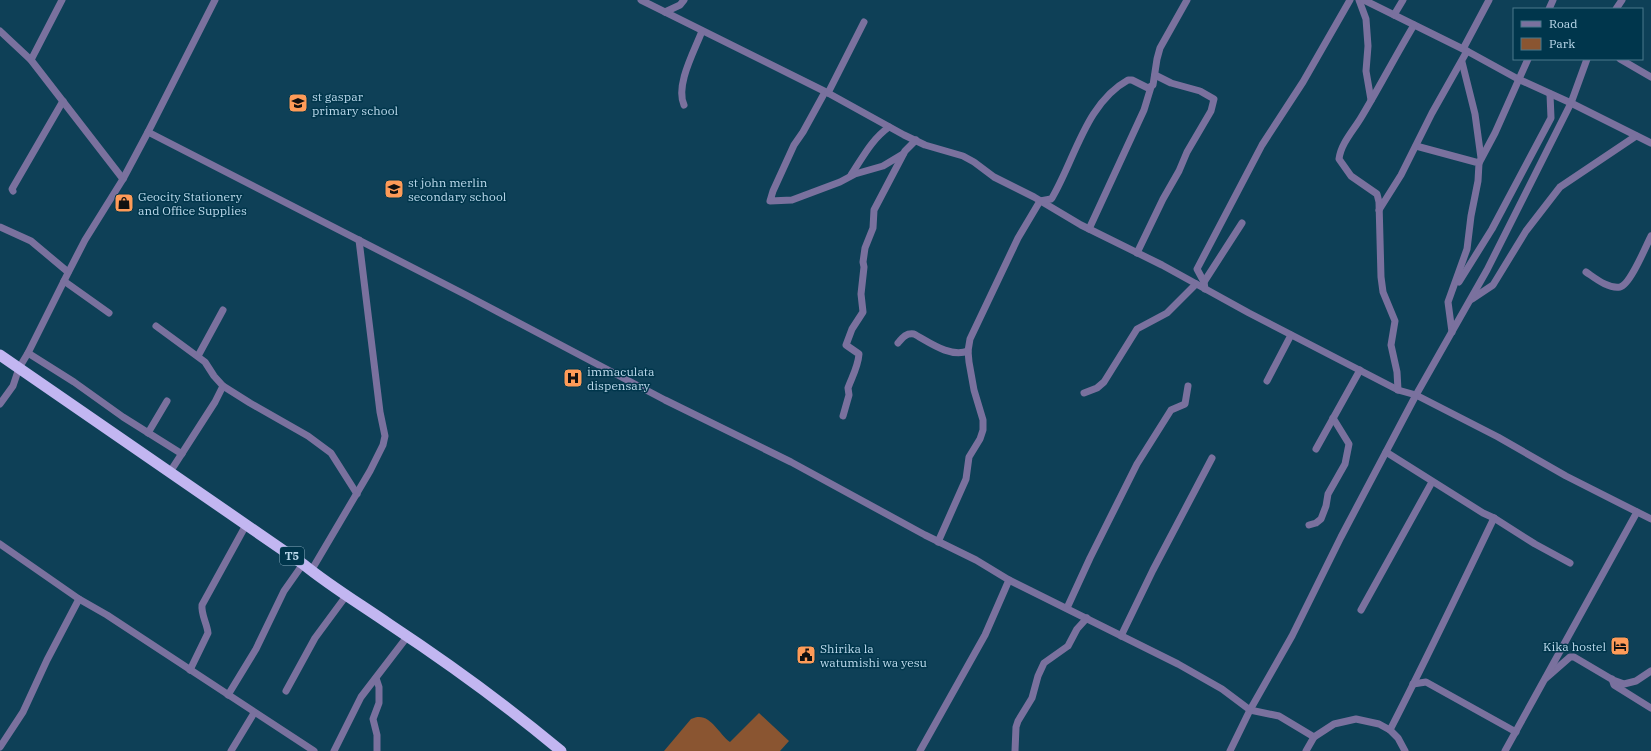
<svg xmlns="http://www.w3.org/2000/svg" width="1651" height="751" font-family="'IBM Plex Serif',serif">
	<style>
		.green { fill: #8a5531 }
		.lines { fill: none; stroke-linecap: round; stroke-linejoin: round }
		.minor { stroke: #7a719e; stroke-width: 7 }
		.trunk { stroke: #c2b6f1; stroke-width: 11 }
		.labels { text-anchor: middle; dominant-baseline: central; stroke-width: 3; stroke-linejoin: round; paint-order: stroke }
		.shield { fill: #00364c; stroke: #84a9bc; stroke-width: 1 }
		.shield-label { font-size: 11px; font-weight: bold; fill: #bcdaec }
		.poi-label { font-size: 12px; fill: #bcdaec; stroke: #00364c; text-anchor: start }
	</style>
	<rect width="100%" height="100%" fill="#0e4057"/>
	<path class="green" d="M759 713 789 741 780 751H664L691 719C709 710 717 732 730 742Z"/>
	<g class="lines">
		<g class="minor">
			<polyline points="641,0 828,93 904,135 925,145 963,156 974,162 994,177 1034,197 1081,225 1162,265 1249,313 1398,390 1416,395 1498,437 1566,476 1651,519"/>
			<polyline points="1359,0 1366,19 1368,46 1366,71 1371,100"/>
			<polyline points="1364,0 1467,51 1518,79 1571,103 1651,143"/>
			<polyline points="1549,9 1553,0"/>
			<polyline points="1616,9 1622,0"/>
			<polyline points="665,12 680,5 684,0"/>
			<polyline points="1394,15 1403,0"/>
			<polyline points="0,31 31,60 123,179"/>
			<polyline points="1463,49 1489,0"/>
			<polyline points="1620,59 1651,77"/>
			<polyline points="31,60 62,0"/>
			<polyline points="1462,62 1475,114 1481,158"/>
			<polyline points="825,92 803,132 794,145 773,191 770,201 792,200 840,182 855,174 883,166 903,154"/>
			<polyline points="828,93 864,22"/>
			<path d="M684 105C675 85 695 50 702 31"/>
			<polyline points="148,132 466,295 665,400 791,462 925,535 976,560 1009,580 1178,664 1222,689 1250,710 1279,716 1314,737"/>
			<polyline points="1416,146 1479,163 1478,181 1471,216 1467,249 1448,302 1452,332"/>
			<polyline points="1479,163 1495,133 1528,59"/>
			<path d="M851 175C863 157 871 140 889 127"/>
			<polyline points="13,191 12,189 63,101"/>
			<polyline points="1379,210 1401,175 1432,113 1467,51"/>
			<polyline points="0,227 31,241 68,272"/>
			<polyline points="1089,229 1144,110 1151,87"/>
			<polyline points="1137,253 1163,199 1179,171 1187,152 1211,111 1214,99 1200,91 1171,83 1155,75"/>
			<path d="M1586 272C1595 278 1608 289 1620 287 1630 285 1646 246 1651 236"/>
			<polyline points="64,281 109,313"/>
			<polyline points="1204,282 1242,223"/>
			<polyline points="1459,282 1492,229 1551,118 1550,94"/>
			<polyline points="1205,289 1204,282 1197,269 1262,145 1303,82 1350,0"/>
			<polyline points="1472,299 1493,285 1526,231 1560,187 1636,136"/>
			<polyline points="156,326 205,362 214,376 223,386 215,402 170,472"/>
			<path d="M898 343C903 337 906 333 914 334 929 342 950 358 968 351"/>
			<polyline points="28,353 74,382 123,417 182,454"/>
			<polyline points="198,356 223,310"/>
			<polyline points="1267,381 1291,335"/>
			<polyline points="223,386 250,403 308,436 331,453 357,494"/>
			<path d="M1398 390 1397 372 1391 345 1395 321 1383 292 1381 277 1379 202 1377 194 1351 176 1339 159C1341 143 1354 130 1362 116 1380 86 1396 55 1414 25"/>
			<polyline points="1084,393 1097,388 1104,382 1137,329 1167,313 1196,284"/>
			<polyline points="0,404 13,386 19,368 28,353 68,273 85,240 123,179 148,132 215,0"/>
			<path d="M843 416 849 395 848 388C852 377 858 367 859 354L846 345 852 329 863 312 861 294 864 267 863 262 865 248 873 228 874 210 905 151 916 140"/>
			<polyline points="148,433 167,401"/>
			<polyline points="1316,449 1360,370"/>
			<polyline points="1386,452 1483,513 1494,518 1535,544 1570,563"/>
			<polyline points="1309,525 1316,523 1321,519 1326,506 1328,494 1345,464 1349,444 1333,418"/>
			<path d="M938 542 966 479 969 457 980 439 983 430V420L974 390 969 362 968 351 970 339 1018 238 1040 201 1051 199 1052 198C1075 159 1086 103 1128 80H1132L1148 88 1153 85 1157 59 1160 48 1187 0"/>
			<polyline points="0,544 79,599 107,615 314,751"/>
			<polyline points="311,571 370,471 383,445 385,436 380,412 359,240"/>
			<polyline points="1067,608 1090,558 1137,464 1171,410 1185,404 1188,386"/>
			<polyline points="1361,610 1432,482"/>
			<polyline points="1121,636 1153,570 1212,458"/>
			<path d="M190 670 208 633C207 623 201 615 202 605L246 525"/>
			<polyline points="376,678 379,687 379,703 373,719 377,735 377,751"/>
			<polyline points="1546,678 1570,657 1574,657 1613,680 1624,684 1636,681 1651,671"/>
			<polyline points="1612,679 1614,685 1651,708"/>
			<polyline points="1413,684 1426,682 1516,732"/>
			<polyline points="286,691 315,638 346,596"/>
			<polyline points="228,695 256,649 284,591 303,564"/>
			<path d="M1390 730C1426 660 1460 589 1494 518"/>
			<polyline points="0,747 23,712 47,660 79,599"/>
			<polyline points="231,751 254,713"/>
			<polyline points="334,751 361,697 407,637"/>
			<polyline points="920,751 985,635 1009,580"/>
			<polyline points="1015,751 1016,727 1018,721 1032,698 1038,676 1044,663 1068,646 1077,629 1087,618"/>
			<polyline points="1230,751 1250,710 1292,636 1341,537 1416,395 1487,270 1571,103 1587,59"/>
			<polyline points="1306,751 1314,737 1334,724 1356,719 1379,724 1390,730 1398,738 1405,751"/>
			<polyline points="1505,751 1637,512"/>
		</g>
		<path class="trunk" d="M0 355 303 564C330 586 360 604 389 624 448 663 506 705 561 751"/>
	</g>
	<defs>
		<symbol id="school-square" viewBox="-11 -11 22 22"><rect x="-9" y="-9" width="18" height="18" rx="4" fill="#fe9b58" stroke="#00364c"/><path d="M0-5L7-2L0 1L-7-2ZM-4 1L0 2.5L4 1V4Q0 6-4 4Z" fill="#111"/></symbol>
		<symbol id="shop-square" viewBox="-11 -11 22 22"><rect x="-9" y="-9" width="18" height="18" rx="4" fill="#fe9b58" stroke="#00364c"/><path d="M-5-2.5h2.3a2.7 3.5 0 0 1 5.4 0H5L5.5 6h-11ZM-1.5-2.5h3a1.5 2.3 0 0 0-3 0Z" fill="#111"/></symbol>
		<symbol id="hospital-square" viewBox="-11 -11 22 22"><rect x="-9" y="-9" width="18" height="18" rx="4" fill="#fe9b58" stroke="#00364c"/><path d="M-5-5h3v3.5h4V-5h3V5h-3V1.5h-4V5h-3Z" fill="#111"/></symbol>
		<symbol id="hotel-square" viewBox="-11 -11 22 22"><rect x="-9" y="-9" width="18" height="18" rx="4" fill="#fe9b58" stroke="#00364c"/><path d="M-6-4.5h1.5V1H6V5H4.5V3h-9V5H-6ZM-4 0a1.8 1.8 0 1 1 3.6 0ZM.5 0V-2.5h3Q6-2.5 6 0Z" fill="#111"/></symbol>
		<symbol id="civic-square" viewBox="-11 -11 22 22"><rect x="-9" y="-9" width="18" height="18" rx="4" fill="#fe9b58" stroke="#00364c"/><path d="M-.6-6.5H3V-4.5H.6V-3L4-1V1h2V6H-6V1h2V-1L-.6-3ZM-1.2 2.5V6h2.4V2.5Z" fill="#111"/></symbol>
	</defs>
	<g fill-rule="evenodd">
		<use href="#school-square" x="287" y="92" width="22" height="22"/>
		<use href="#school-square" x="383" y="178" width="22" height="22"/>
		<use href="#shop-square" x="113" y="192" width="22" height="22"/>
		<use href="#hospital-square" x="562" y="367" width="22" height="22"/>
		<use href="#hotel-square" x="1609" y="635" width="22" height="22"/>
		<use href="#civic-square" x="795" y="644" width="22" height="22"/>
	</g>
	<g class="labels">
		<rect class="shield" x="280" y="547" width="24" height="18" rx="3"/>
		<g class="shield-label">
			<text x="292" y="556">T5</text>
		</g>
		<g class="poi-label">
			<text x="312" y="96">st gaspar<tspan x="312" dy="14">primary school</tspan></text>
			<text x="408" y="182">st john merlin<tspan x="408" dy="14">secondary school</tspan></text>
			<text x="138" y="196">Geocity Stationery<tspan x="138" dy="14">and Office Supplies</tspan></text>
			<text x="587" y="371">immaculata<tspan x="587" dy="14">dispensary</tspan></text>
			<text x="1606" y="646" text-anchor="end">Kika hostel</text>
			<text x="820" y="648">Shirika la<tspan x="820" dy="14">watumishi wa yesu</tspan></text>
		</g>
	</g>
	<rect x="1513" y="8" width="130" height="52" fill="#00364c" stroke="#4b788c"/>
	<rect x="1521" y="21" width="20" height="6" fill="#7a719e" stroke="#4b788c"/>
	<text x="1549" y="28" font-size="12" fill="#bcdaec">Road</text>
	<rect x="1521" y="38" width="20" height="12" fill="#8a5531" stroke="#4b788c"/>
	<text x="1549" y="48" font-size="12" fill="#bcdaec">Park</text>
</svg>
